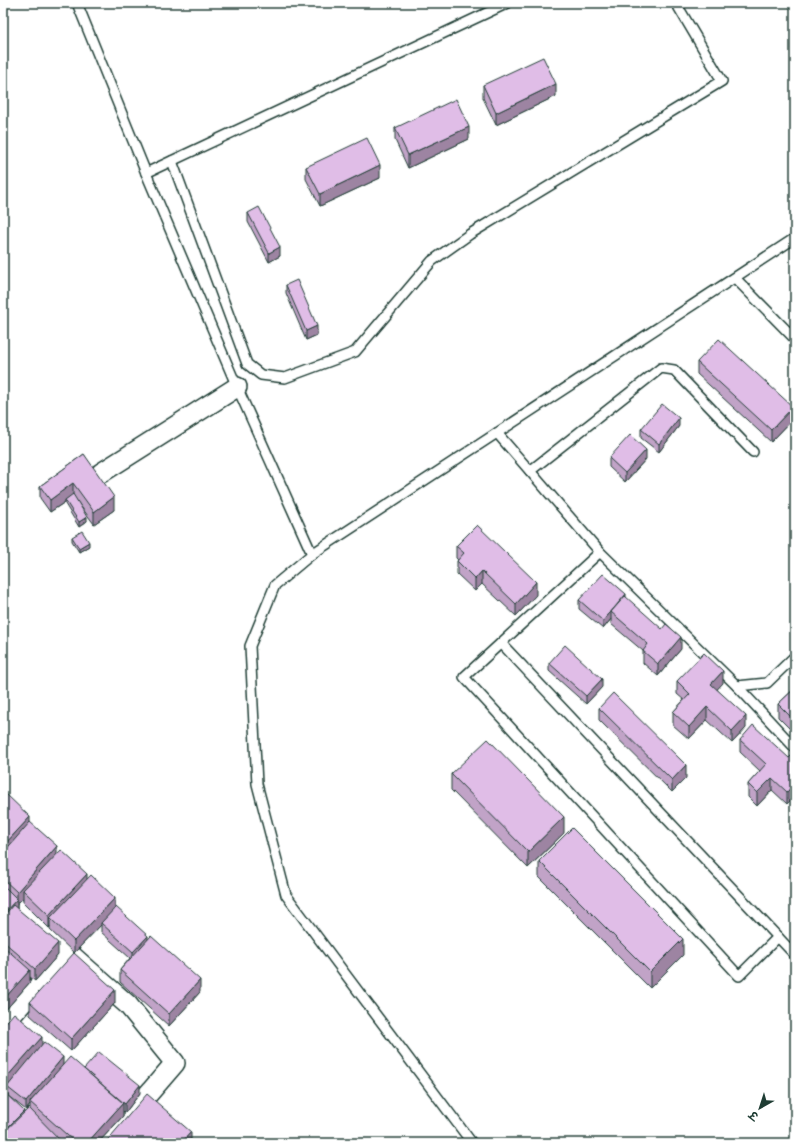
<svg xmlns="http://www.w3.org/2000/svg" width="798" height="1146" font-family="'Comic Neue','Playpen Sans Deva',sans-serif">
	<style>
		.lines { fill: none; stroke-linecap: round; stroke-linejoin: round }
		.lane-casing { stroke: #1f3d34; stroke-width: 12 }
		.street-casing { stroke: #1f3d34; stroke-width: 22 }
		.lane { stroke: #fff; stroke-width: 9 }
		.street { stroke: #fff; stroke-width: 19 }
		.wall { fill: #c1a3c7; stroke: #1f3d34 }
		.shaded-wall { fill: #9d84a2; stroke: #1f3d34 }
		.building { fill: #e0bde7; stroke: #1f3d34 }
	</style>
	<rect width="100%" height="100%" fill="#fff"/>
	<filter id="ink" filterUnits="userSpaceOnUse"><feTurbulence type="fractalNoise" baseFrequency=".025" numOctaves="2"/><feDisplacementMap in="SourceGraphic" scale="8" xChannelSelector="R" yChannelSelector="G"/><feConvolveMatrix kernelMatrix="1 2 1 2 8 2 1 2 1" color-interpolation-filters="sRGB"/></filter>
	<g filter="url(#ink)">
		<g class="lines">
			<defs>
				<g id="lane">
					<polyline points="77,3 146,173 237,387 312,554"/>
					<polyline points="172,161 247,364 261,375 285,378 355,352 432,261 470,234 722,81 676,3"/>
					<polyline points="146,173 508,3"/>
					<polyline points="735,278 795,339"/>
					<polyline points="497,433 600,552 737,686 795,748"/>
					<polyline points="530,471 661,368 674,370 753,452"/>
					<polyline points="600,552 501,643 794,954"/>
					<polyline points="501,643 464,677 739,976 778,937"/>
					<polyline points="737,686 767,683 795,656"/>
					<polyline points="472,1143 286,895 257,784 250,646 275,585 312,554 795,238"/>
				</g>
				<g id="street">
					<polyline points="101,473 237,387"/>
					<polyline points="3,895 128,1005 175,1063 106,1143"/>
					<polyline points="3,1025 33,991 70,954"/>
				</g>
			</defs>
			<use href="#lane" class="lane-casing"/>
			<use href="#street" class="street-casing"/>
			<use href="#lane" class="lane"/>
			<use href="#street" class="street"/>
		</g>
		<g class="wall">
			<polygon points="483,85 556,96 496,125 483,98"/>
			<polygon points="395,128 469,139 408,168 395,140"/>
			<polygon points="306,167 380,178 320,206 306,179"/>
			<polygon points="248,213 280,256 269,262 248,222"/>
			<polygon points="286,285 317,335 306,340 286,293"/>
			<polygon points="697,362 793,419 771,442 697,374"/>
			<polygon points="679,426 659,452 641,438 641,429"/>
			<polygon points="84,454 114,510 94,524 76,500 87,521 79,527 65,504 65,502 50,512 40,498 40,486"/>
			<polygon points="609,458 646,459 625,482 609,467"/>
			<polygon points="72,537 89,546 79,552 72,541"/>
			<polygon points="456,546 536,595 516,616 482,584 475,591 457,574 457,561 458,560 456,558"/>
			<polygon points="626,598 681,649 658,676 643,663 643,651 611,624 611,619 603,629 579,609 579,600"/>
			<polygon points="549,663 602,687 586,704 549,671"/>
			<polygon points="677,681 723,683 717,689 746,728 732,743 707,720 689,739 673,725 673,712 684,700 677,694"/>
			<polygon points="795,688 795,734 778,717 778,704"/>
			<polygon points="599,708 686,778 672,792 599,720"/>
			<polygon points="740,740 789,758 795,752 795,796 787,804 772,790 757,806 748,797 748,784 760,771 740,752"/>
			<polygon points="451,774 564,833 528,868 451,790"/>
			<polygon points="3,795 3,797 30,823 57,854 87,879 115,908 148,939 200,992 169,1026 120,982 120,970 130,958 101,932 101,925 74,953 50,930 50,926 49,928 23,902 23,898 17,904 17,908 58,955 35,981 30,977 30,982 3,1013"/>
			<polygon points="539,861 683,955 650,988 539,877"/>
			<polygon points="30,1002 115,1003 71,1051 30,1015"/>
			<polygon points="3,1026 42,1045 63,1065 84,1069 140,1093 125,1113 123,1111 123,1116 98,1143 3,1143 3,1091 24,1113 30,1110 30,1105 26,1110 7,1095 7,1089 6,1091 3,1088"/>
		</g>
		<g class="shaded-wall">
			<polygon points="556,84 556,96 496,125 496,113"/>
			<polygon points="469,127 469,139 408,168 408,155"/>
			<polygon points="380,165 380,178 320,206 320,194"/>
			<polygon points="280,247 280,256 269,262 269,253"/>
			<polygon points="317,326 317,335 306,340 306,331"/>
			<polygon points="793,407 793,419 771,442 771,430"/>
			<polygon points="679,418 679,426 659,452 659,444"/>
			<polygon points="646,450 646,459 625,482 625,473"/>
			<polygon points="73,483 73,496 65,500 65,502 50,512 50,500"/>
			<polygon points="114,497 114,510 94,524 94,512"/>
			<polygon points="87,517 87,521 79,527 79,522"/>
			<polygon points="89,542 89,546 79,552 79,548"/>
			<polygon points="482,571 482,584 475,591 475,579"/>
			<polygon points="536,582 536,595 516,616 516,604"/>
			<polygon points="626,594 626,602 611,612 611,619 603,629 603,621"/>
			<polygon points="681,637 681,649 658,676 658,664"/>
			<polygon points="723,671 723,683 711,696 711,684"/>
			<polygon points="602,679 602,687 586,704 586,696"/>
			<polygon points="707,707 707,720 689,739 689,727"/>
			<polygon points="746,716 746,728 732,743 732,731"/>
			<polygon points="686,765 686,778 672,792 672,780"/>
			<polygon points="772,778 772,790 757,806 757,793"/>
			<polygon points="795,783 795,796 787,804 787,792"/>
			<polygon points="30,817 30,829 3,859 3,846"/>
			<polygon points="564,817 564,833 528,868 528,852"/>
			<polygon points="57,846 57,859 23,890 23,898 17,904 17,892"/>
			<polygon points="87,874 87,887 50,918 50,926 49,928 49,915"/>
			<polygon points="115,898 115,910 101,923 101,925 74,953 74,941"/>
			<polygon points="17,899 17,911 3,927 3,914"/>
			<polygon points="148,936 148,944 133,961 133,952"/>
			<polygon points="683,939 683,955 650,988 650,972"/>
			<polygon points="58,943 58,955 35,981 35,969"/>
			<polygon points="30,970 30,982 3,1013 3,1000"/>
			<polygon points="200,980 200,992 169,1026 169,1014"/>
			<polygon points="115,990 115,1003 71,1051 71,1039"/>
			<polygon points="42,1037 42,1049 7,1087 7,1089 6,1091 6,1078"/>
			<polygon points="63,1057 63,1066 30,1102 30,1105 26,1110 26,1102"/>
			<polygon points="140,1085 140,1093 125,1113 125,1104"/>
			<polygon points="123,1103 123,1116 98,1143 87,1143"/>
			<polygon points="24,1111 24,1119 3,1132"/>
			<polygon points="191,1132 191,1143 181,1143"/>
		</g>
		<g class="building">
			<polygon points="543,57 556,84 496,113 483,85"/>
			<polygon points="456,99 469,127 408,155 395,128"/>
			<polygon points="367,138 380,165 320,194 306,167"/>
			<polygon points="259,207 280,247 269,253 248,213"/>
			<polygon points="297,280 317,326 306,331 286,285"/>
			<polygon points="719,339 793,407 771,430 697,362"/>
			<polygon points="662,404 679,418 659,444 641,429"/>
			<polygon points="630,435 646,450 625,473 609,458"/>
			<polygon points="84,454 114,497 94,512 73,483 50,500 40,486"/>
			<polygon points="73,494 87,517 79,522 65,500"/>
			<polygon points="477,525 536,582 516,604 482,571 475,579 457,561 464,553 456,546"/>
			<polygon points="82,531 89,542 79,548 72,537"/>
			<polygon points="603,574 626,594 603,621 579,600"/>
			<polygon points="625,596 662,629 666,624 681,637 658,664 643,651 648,644 611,612"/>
			<polygon points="565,645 602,679 586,696 549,663"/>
			<polygon points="704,653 723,671 711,684 746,716 732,731 707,707 689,727 673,712 690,694 677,681"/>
			<polygon points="795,688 795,721 778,704"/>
			<polygon points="613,693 686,765 672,780 599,708"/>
			<polygon points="753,725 789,758 795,752 795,783 787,792 772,778 757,793 748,784 766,764 740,740"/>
			<polygon points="488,739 564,817 528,852 451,774"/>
			<polygon points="6,794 30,817 3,846 3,797"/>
			<polygon points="30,822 57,846 17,892 3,879 3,878 7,874 3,871 3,853"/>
			<polygon points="572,828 683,939 650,972 539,861"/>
			<polygon points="61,850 87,874 49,915 23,890"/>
			<polygon points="91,875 115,898 74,941 50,918"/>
			<polygon points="3,885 17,899 3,914"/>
			<polygon points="13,905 58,943 35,969 3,941 3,917"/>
			<polygon points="116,907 148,936 133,952 101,923"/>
			<polygon points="151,936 200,980 169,1014 120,970"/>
			<polygon points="3,946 30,970 3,1000"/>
			<polygon points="74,953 115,990 71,1039 30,1002"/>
			<polygon points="14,1013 42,1037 6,1078 3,1076 3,1026"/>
			<polygon points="44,1042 63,1057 26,1102 7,1087"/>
			<polygon points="99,1052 140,1085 125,1104 84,1069"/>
			<polygon points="70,1057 123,1103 87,1143 76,1143 30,1102"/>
			<polygon points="3,1091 24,1111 3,1132"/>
			<polygon points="147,1094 191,1132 181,1143 105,1143"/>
			<polygon points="29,1108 63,1143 7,1143 3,1139 3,1133"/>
		</g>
	</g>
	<rect width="798" height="1146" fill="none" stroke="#fff" stroke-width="16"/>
	<rect x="8" y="8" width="782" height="1130" fill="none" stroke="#1f3d34" stroke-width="1.5" filter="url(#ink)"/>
	<g transform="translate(760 1108) rotate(219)" stroke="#ffffff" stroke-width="3" paint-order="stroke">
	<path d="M0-3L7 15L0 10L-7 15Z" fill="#1f3d34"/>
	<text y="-6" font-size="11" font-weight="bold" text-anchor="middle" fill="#1f3d34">उ</text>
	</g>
</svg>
